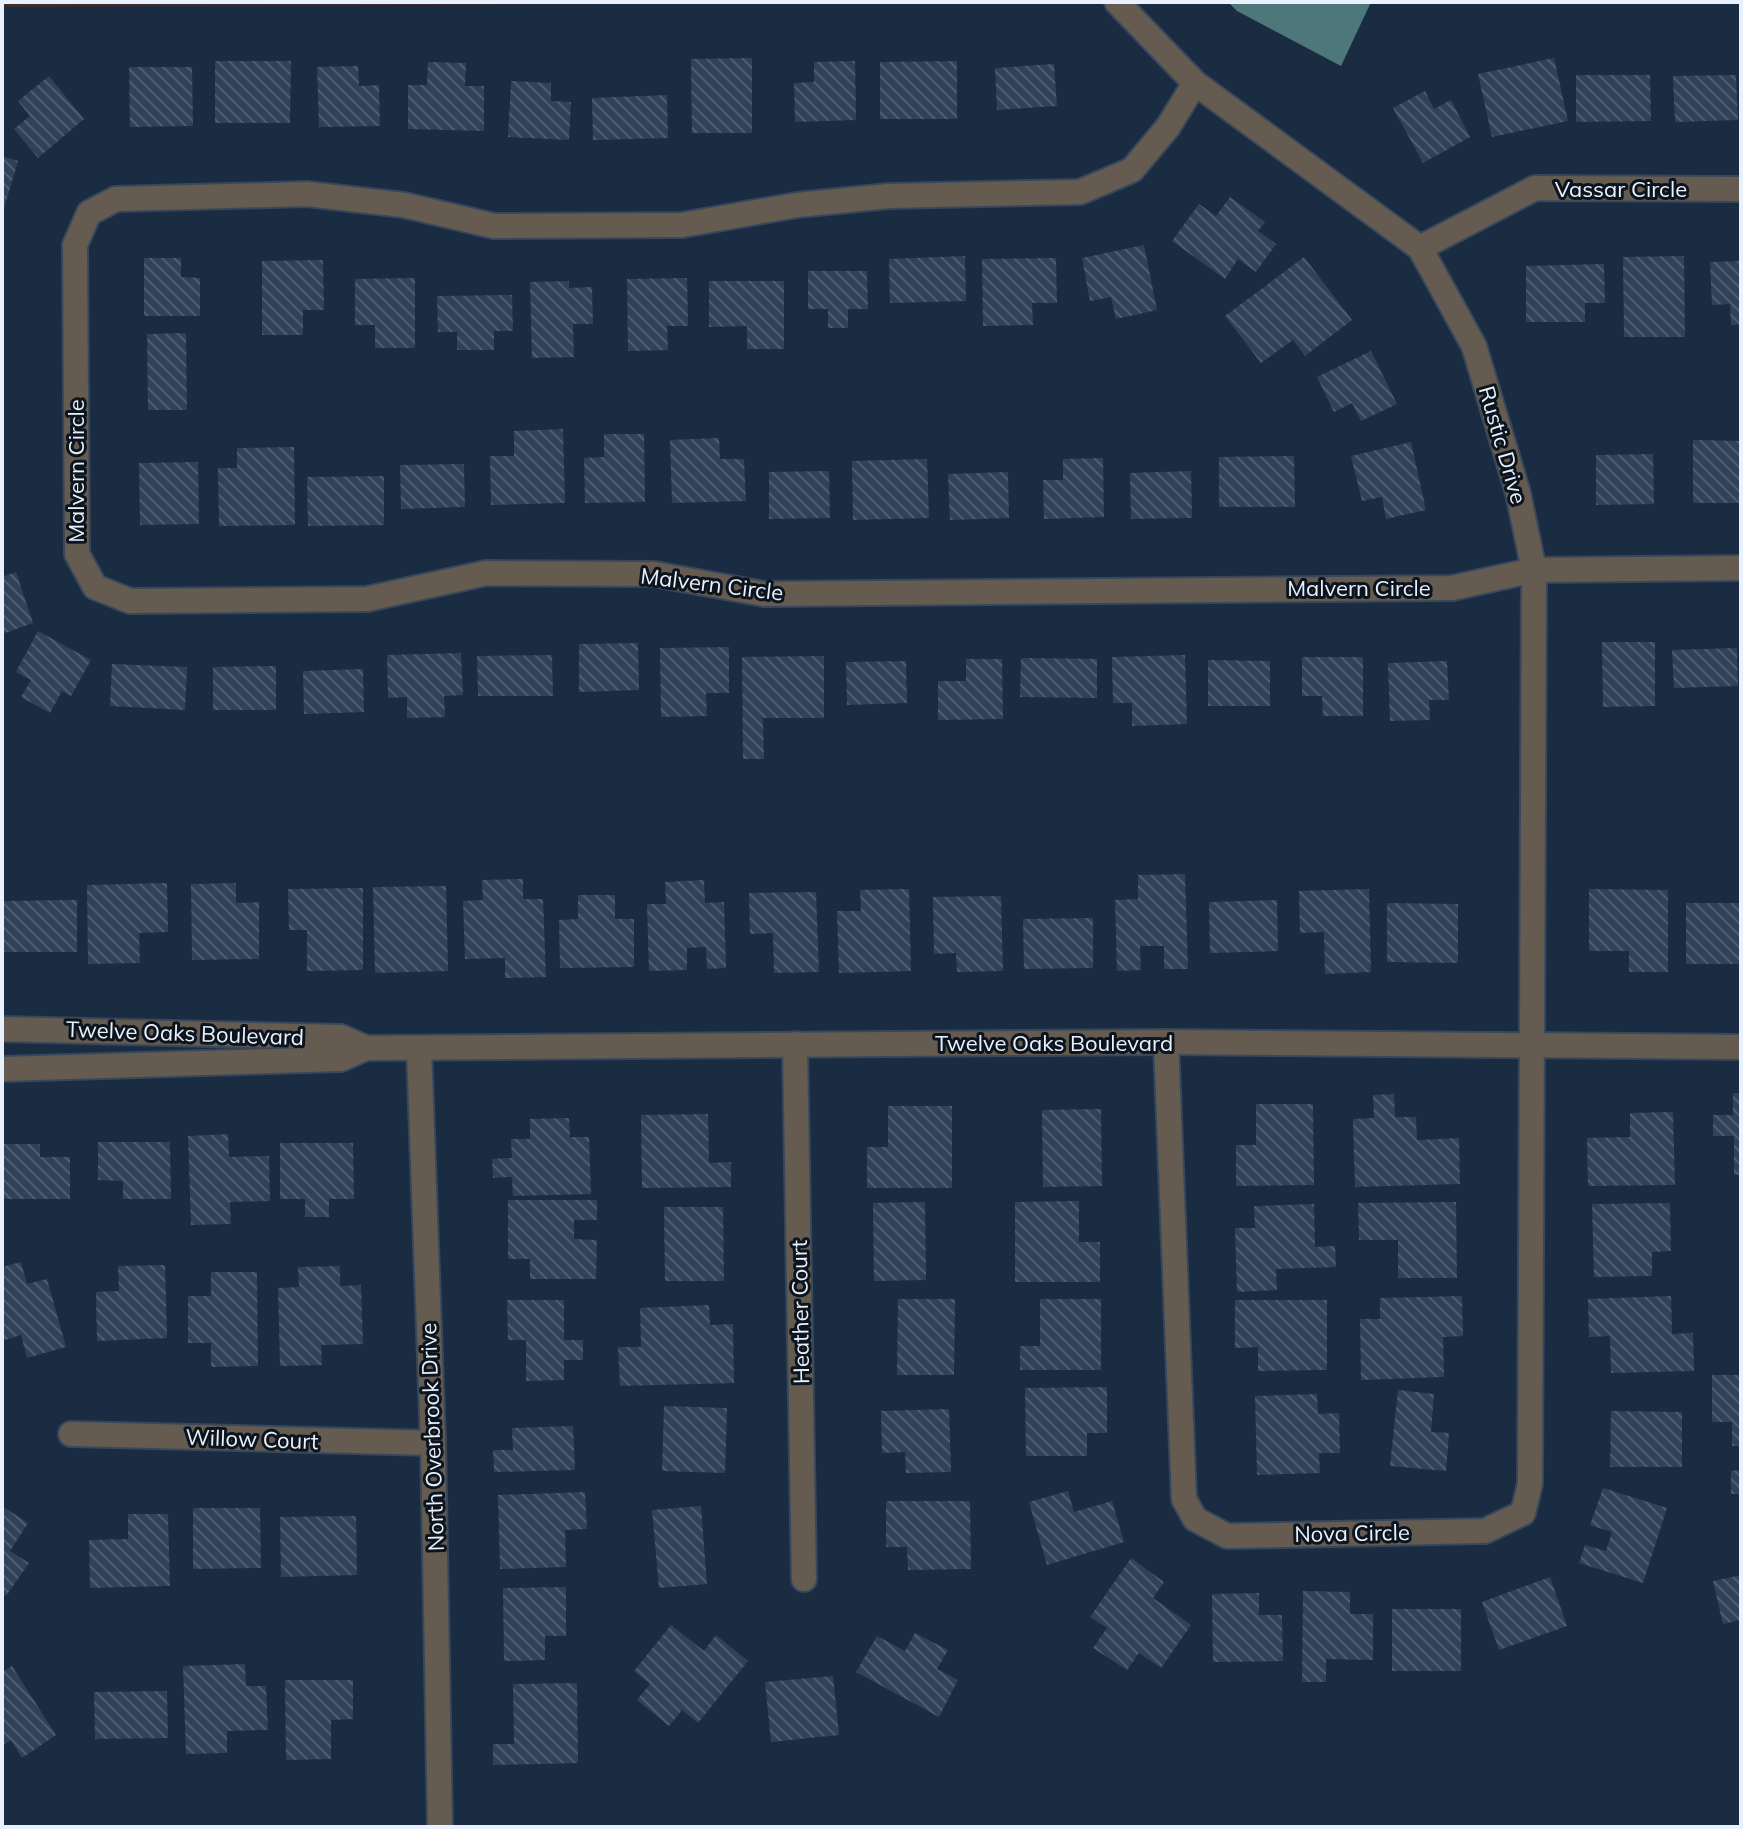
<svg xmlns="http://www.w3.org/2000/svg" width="1743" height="1829" font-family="Mulish,sans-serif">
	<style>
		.commercial { fill: #402c2e }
		.water { fill: #4e7779 }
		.building { fill: url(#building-back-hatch) }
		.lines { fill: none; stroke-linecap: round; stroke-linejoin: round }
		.minor-casing { stroke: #37485c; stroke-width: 28 }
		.minor { stroke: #655b50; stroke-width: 24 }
		.labels { text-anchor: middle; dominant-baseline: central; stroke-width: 6; stroke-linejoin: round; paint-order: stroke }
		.street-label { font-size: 22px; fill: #e8f1fd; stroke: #0c141e }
	</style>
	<defs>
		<pattern id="building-back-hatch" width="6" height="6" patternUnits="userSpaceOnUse" patternTransform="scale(2)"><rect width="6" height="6" fill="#304259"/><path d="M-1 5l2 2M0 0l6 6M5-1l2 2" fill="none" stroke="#4e5e72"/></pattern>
	</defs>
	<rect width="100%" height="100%" fill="#1a2c42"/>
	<polygon class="commercial" points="2,2 1027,2 2,7"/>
	<polygon class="water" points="1228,2 1371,2 1341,66 1237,11"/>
	<g class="building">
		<polygon points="752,58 752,133 692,133 691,59"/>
		<polygon points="1554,58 1568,121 1492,137 1478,74"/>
		<polygon points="215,61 291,61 290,123 215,123"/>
		<polygon points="855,61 856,120 795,122 794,83 814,82 814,62"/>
		<polygon points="957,61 957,119 880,119 880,62"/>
		<polygon points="428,62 466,63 465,86 484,86 484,131 408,129 408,85 427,85"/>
		<polygon points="1054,64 1057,106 997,110 995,68"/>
		<polygon points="358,66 359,86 379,85 380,126 319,127 317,67"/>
		<polygon points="129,67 192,67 193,126 130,127"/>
		<polygon points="1576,75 1650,75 1651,121 1576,122"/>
		<polygon points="1736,75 1738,120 1675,122 1673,76"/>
		<polygon points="49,76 84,119 38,158 14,129 30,116 18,101"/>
		<polygon points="511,81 551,83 551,101 571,102 569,140 508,137"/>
		<polygon points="1425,91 1434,109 1451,100 1470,137 1423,163 1393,108"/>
		<polygon points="667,95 668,138 593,140 592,98"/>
		<polygon points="2,156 18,161 3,212 2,211"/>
		<polygon points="1230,197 1265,222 1258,231 1276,244 1256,272 1238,259 1225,279 1172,241 1199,204 1216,216"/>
		<polygon points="1144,245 1157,310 1116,319 1111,297 1090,301 1082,258"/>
		<polygon points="965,256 966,301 890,303 889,259"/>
		<polygon points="1684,256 1685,337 1624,337 1623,257"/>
		<polygon points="1304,257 1352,320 1305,356 1293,340 1261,363 1225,316"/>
		<polygon points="144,258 181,258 181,277 200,278 200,316 144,316"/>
		<polygon points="1056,258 1057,303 1032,303 1033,325 983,326 982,259"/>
		<polygon points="323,260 324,310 303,310 303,335 262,335 262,261"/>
		<polygon points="1741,261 1741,325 1731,325 1730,304 1712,305 1710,262"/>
		<polygon points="1604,264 1605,303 1585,303 1585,322 1526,322 1526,266"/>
		<polygon points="808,271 867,271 868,309 848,309 848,328 828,328 828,309 808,309"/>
		<polygon points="415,278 415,348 375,348 375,325 355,325 355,279"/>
		<polygon points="687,278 688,326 667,326 668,350 628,351 627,279"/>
		<polygon points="569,281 569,288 592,287 593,324 573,324 574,357 532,358 530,282"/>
		<polygon points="709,281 784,281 784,349 747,349 747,326 709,327"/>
		<polygon points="512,295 513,331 494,331 494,350 457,350 457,332 438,332 437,296"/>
		<polygon points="186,333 187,410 148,410 147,334"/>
		<polygon points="1371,351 1397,404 1361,421 1352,403 1334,412 1317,377"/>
		<polygon points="563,429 565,503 491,505 490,456 514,456 514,431"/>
		<polygon points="604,434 644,434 645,502 585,503 584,458 604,457"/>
		<polygon points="719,438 720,459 744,459 746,501 672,503 670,440"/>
		<polygon points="1693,440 1741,441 1741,503 1693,503"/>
		<polygon points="1411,442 1426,510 1386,519 1382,497 1362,501 1351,456"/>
		<polygon points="294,447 295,525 219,526 218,468 237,468 237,448"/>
		<polygon points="1653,454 1654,504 1596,505 1596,455"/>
		<polygon points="1294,456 1295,507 1219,507 1219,457"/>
		<polygon points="1103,458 1104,517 1044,519 1043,480 1063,480 1063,459"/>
		<polygon points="927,459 929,518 853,520 852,461"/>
		<polygon points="198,462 199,524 140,525 139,463"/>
		<polygon points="464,464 465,507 401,509 400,465"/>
		<polygon points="829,471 830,518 769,519 769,472"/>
		<polygon points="1191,471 1192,518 1131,519 1130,473"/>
		<polygon points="1008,472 1009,518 950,520 948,474"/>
		<polygon points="384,476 384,525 308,526 307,477"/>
		<polygon points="16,572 33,623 2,634 2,577"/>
		<polygon points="38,631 91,660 71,696 62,691 50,713 21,697 31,680 16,672"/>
		<polygon points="1602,642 1655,642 1655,706 1603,707"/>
		<polygon points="638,643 639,690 579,692 579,644"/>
		<polygon points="729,647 729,693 706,693 707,716 661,717 660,648"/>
		<polygon points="1737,648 1738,686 1674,688 1672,650"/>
		<polygon points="461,653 463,695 444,696 445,717 407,718 407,697 388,698 387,655"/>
		<polygon points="552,655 553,696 478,696 477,656"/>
		<polygon points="1185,655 1187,724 1132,726 1132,703 1113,703 1112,657"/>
		<polygon points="824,656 824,718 763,718 764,759 743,759 742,657"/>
		<polygon points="1302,657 1363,657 1363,716 1323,716 1322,696 1302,696"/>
		<polygon points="1021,658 1097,659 1097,698 1020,697"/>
		<polygon points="966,659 1002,659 1003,719 938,720 938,681 966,681"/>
		<polygon points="1208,660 1270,661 1270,706 1208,706"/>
		<polygon points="906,661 907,703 847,705 846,662"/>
		<polygon points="1447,661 1449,700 1429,700 1430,720 1390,721 1388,663"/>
		<polygon points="112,664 187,667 185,710 110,706"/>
		<polygon points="276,666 276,710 213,710 213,667"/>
		<polygon points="363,669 364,712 304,714 303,671"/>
		<polygon points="1185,874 1188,969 1164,969 1164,946 1140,946 1141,970 1117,971 1115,900 1138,899 1138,875"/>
		<polygon points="523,879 523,899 543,899 546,977 505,978 505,958 465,959 463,901 483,900 482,880"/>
		<polygon points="704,880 705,903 724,902 726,968 707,969 706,947 687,948 687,970 649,971 647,904 666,904 665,882"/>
		<polygon points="167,883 168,932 139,933 140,963 88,964 87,885"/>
		<polygon points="236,883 236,903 259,902 259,959 192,960 191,884"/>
		<polygon points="446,886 448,971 375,973 373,887"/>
		<polygon points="363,888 363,970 307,971 307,930 289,930 288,889"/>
		<polygon points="909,889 911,971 839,973 837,911 861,911 860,890"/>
		<polygon points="1369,889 1371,972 1325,974 1324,932 1300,933 1299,891"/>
		<polygon points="1589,889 1668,890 1668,972 1629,972 1629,951 1589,951"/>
		<polygon points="816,892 819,972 774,973 773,933 750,934 749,893"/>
		<polygon points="578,895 615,895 615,919 634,919 634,967 560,968 559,920 578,919"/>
		<polygon points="1001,896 1003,971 957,972 956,953 934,954 933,897"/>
		<polygon points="77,900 77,952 4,952 4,901"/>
		<polygon points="1277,900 1278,951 1210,953 1209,902"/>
		<polygon points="1387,903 1458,904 1458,963 1387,962"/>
		<rect x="1686" y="903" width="55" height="61"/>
		<polygon points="1093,918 1093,968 1024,969 1023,919"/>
		<polygon points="1733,1093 1741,1093 1741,1175 1734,1175 1734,1136 1713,1136 1713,1115 1733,1115"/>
		<polygon points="1394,1094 1395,1117 1416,1117 1417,1140 1459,1138 1460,1184 1355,1187 1353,1119 1374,1118 1373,1095"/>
		<polygon points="1256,1104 1313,1104 1314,1185 1236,1186 1236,1145 1256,1145"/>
		<polygon points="888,1106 952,1106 952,1188 867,1188 867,1147 888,1147"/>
		<polygon points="1101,1109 1102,1186 1043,1187 1042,1110"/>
		<polygon points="1673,1112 1675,1185 1588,1186 1587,1138 1630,1137 1630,1113"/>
		<polygon points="708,1114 709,1163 731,1162 731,1187 642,1188 641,1115"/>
		<polygon points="569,1118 570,1137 589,1137 591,1194 513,1196 512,1177 493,1178 492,1159 512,1158 511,1139 530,1139 530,1119"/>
		<polygon points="228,1134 229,1157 269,1156 270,1201 230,1202 231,1224 191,1225 188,1136"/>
		<polygon points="98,1142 170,1142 171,1199 123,1199 123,1181 98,1180"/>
		<polygon points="280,1143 353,1143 354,1199 329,1199 329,1217 305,1217 305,1199 280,1199"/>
		<polygon points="4,1144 40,1144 40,1157 70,1157 70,1199 4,1199"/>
		<polygon points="508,1200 597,1200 597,1220 574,1220 574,1239 597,1240 596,1279 530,1279 530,1259 508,1259"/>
		<polygon points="1079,1201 1079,1242 1100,1242 1100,1282 1015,1282 1015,1202"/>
		<polygon points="925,1202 926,1280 874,1281 873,1203"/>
		<polygon points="1456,1202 1457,1278 1398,1278 1398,1240 1359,1240 1358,1203"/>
		<polygon points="1670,1203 1671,1251 1652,1252 1652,1276 1594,1277 1592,1204"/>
		<polygon points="1314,1204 1315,1247 1335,1246 1336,1267 1276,1269 1277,1290 1237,1292 1235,1228 1255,1228 1254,1206"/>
		<polygon points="664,1207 723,1207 724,1281 665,1281"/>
		<polygon points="21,1262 27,1284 47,1279 66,1347 27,1358 21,1335 2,1341 2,1267"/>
		<polygon points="165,1265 167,1338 97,1341 96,1292 119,1291 118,1266"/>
		<polygon points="340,1266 340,1286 361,1285 363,1344 321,1345 322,1365 280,1366 278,1288 299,1287 298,1267"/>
		<polygon points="211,1272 257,1272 258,1366 211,1367 211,1343 188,1343 188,1296 211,1296"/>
		<polygon points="1462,1296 1463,1336 1443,1337 1444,1377 1361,1380 1360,1319 1380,1319 1380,1298"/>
		<polygon points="1671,1296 1672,1334 1693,1333 1694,1371 1611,1373 1610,1336 1589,1337 1588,1299"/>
		<polygon points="898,1299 955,1299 954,1375 897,1375"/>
		<polygon points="1040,1299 1101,1299 1101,1370 1020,1370 1020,1346 1040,1346"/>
		<polygon points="507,1300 564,1300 564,1340 583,1340 583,1360 564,1360 564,1380 526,1381 526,1340 508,1340"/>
		<polygon points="1235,1300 1327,1300 1327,1370 1258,1371 1258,1347 1235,1348"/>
		<polygon points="709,1305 710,1325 733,1324 734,1383 620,1386 618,1347 641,1347 640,1308"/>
		<polygon points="1712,1375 1741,1375 1741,1446 1732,1446 1732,1422 1712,1422"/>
		<polygon points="1107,1387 1107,1433 1087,1433 1087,1456 1026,1456 1025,1388"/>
		<polygon points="1398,1390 1434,1394 1431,1432 1449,1433 1446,1471 1390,1466"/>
		<polygon points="1317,1394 1318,1414 1339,1413 1340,1453 1319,1453 1320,1473 1257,1475 1255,1396"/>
		<polygon points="664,1406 727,1408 725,1473 662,1471"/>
		<polygon points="949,1409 951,1472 906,1473 905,1452 882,1453 881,1411"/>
		<polygon points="1611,1411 1682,1412 1682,1467 1610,1467"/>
		<polygon points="573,1426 575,1470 494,1472 493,1450 513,1450 512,1428"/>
		<polygon points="1741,1470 1741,1494 1731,1494 1731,1471"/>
		<polygon points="1603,1488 1667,1508 1643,1583 1579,1563 1585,1545 1606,1551 1612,1532 1590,1525"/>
		<polygon points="1068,1491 1074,1512 1112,1501 1124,1542 1047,1565 1029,1502"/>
		<polygon points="585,1492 587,1529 565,1530 566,1567 500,1569 498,1495"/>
		<polygon points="886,1501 970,1501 971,1569 908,1570 907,1547 886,1547"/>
		<polygon points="2,1506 28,1523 10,1551 29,1563 6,1596 2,1593"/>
		<polygon points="701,1506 707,1584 659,1588 652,1510"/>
		<polygon points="193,1508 260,1508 261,1568 193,1569"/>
		<polygon points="128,1514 168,1514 170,1586 90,1588 89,1540 128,1539"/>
		<polygon points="356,1516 357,1575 281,1577 280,1517"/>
		<polygon points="1131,1558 1164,1582 1153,1598 1191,1625 1161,1668 1139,1653 1127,1670 1093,1648 1107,1628 1090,1617"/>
		<polygon points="1741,1575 1741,1620 1723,1624 1713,1581"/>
		<polygon points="1550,1577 1567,1626 1499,1650 1482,1602"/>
		<polygon points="566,1587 566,1636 545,1636 545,1660 504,1661 503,1588"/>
		<polygon points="1303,1591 1350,1592 1350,1614 1373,1614 1373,1660 1326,1659 1326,1682 1302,1682"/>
		<polygon points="1259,1593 1259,1615 1282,1615 1283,1661 1213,1662 1212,1594"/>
		<rect x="1392" y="1609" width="69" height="62"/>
		<polygon points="671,1625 704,1651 716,1635 748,1661 698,1723 682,1710 669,1726 637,1700 650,1684 634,1671"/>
		<polygon points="915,1633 948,1650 937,1669 958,1680 939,1717 856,1672 877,1636 905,1651"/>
		<polygon points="245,1664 246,1686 266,1686 268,1730 227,1731 227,1753 186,1754 183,1666"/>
		<polygon points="12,1666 56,1735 22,1758 11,1740 2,1746 2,1672"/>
		<polygon points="833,1676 839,1735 771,1742 765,1682"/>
		<polygon points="285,1680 353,1680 353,1719 331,1720 331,1759 286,1760"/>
		<polygon points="577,1683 578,1763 493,1765 493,1744 514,1744 513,1684"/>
		<polygon points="167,1691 168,1738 95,1739 94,1692"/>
	</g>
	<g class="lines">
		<defs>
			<g id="minor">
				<polyline points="1117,2 1195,83 1420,248 1474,346 1518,493 1534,570 1530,1484 1523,1513 1485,1531 1227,1536 1195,1519 1184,1499 1166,1042"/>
				<polyline points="1195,83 1168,127 1132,170 1080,192 889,196 797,205 682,225 494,226 404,205 307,194 116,199 89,213 75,245 77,554 95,587 130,601 367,599 486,573 654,574 764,594 1452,588 1534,570 1741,568"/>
				<polyline points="1420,248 1535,188 1741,189"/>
				<polyline points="2,1029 341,1037 366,1048"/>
				<polyline points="795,1044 804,1579"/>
				<polyline points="419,1048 433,1443 440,1827"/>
				<polyline points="2,1069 341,1059 366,1048 1166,1042 1741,1047"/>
				<polyline points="71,1434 433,1443"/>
			</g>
		</defs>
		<use href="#minor" class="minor-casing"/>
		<use href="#minor" class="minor"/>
	</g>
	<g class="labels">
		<g class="street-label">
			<text x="1621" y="189">Vassar Circle</text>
			<text transform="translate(1503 445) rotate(74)">Rustic Drive</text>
			<text transform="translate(76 471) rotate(-90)">Malvern Circle</text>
			<text transform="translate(712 584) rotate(7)">Malvern Circle</text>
			<text x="1359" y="588">Malvern Circle</text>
			<text transform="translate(185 1033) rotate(2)">Twelve Oaks Boulevard</text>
			<text x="1054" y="1043">Twelve Oaks Boulevard</text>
			<text transform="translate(800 1312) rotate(-91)">Heather Court</text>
			<text transform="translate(432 1437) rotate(-92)">North Overbrook Drive</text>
			<text transform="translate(252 1439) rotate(2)">Willow Court</text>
			<text transform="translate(1352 1533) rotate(-1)">Nova Circle</text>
		</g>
	</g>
	<rect width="1743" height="1829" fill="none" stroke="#e8f1fd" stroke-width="8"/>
</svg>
